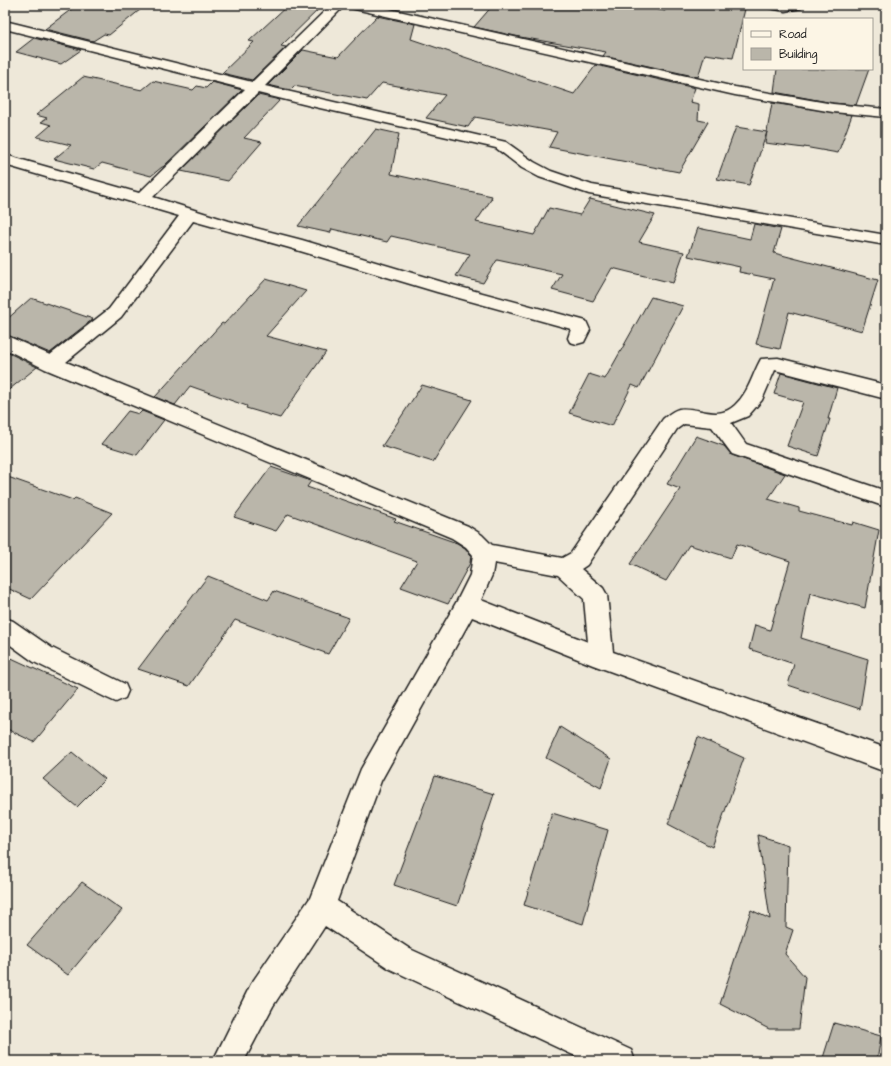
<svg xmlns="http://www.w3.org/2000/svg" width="891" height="1066" font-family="'Architects Daughter',sans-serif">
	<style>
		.building { fill: #bab6aa; stroke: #1c1c1c }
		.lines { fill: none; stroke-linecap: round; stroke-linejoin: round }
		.minor-casing { stroke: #1c1c1c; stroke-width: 3 }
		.minor { fill: #fcf5e5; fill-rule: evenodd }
	</style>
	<rect width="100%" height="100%" fill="#eee8d9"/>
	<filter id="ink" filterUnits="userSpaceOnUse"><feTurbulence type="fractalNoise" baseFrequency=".025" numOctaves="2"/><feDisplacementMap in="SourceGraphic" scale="8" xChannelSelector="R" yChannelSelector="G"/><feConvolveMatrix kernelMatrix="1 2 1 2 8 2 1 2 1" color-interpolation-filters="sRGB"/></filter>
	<g filter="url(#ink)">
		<g class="building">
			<polygon points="77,5 146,5 109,35 104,34 93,41 45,29"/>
			<polygon points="288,5 323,5 281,46 286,47 252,80 222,73 254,42 249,41"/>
			<polygon points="493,5 630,5 665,11 668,5 746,5 733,58 705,54 698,77 603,56 606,52 520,37 474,27"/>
			<polygon points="377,16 415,24 411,39 574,94 596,65 695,88 690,102 699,104 698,120 708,122 679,172 549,147 557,132 475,117 468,127 426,118 445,95 382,83 367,100 294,86 290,90 268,85 303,50 338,57"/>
			<polygon points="34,38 81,50 61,64 16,52"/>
			<polygon points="777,69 869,69 856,105 833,103 774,92"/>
			<polygon points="83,77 142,90 153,81 193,90 197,86 206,88 212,82 242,90 163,167 162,167 151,176 102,163 94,169 54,159 71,145 37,137 51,125 41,122 47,118 36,115"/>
			<polygon points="258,95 280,100 244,138 262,142 228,181 181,171"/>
			<polygon points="772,103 852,115 838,153 804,147 804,148 765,143"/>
			<polygon points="736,127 767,132 749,185 717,179"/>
			<polygon points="376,129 399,134 391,174 492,196 491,198 492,198 476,222 534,235 549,208 580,215 590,199 655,215 639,242 684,252 673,283 612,268 593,301 552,290 562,274 497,260 483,283 456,276 470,254 391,236 387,242 332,229 330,233 298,226"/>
			<polygon points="754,224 781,229 774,253 878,280 862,331 789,312 780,349 756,344 774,279 739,272 740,267 688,256 698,228 750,239"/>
			<polygon points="266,279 306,291 266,336 326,352 280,418 246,408 247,406 190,386 175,405 155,397 222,323 224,324"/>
			<polygon points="651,297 683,306 639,388 632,385 612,426 569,413 589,374 605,379"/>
			<polygon points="31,298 93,319 50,353 5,334 5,321"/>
			<polygon points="5,351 37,367 5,393"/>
			<polygon points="781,373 837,388 828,419 830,419 818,456 787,446 803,402 774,394"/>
			<polygon points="422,385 472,400 433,462 382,446"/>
			<polygon points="128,411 139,414 142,411 164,420 137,455 101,444"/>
			<polygon points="696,436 724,446 732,455 785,474 768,499 799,508 799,511 852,525 853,522 879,530 865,608 810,593 801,638 868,659 860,709 788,685 794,664 749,649 755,625 770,630 790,561 737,544 731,558 689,545 666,581 630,564 680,489 667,484"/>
			<polygon points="271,467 311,481 307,487 396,519 394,521 457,543 465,548 471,555 470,563 448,604 401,587 417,561 288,514 276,531 234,517"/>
			<polygon points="5,476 73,500 75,498 112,513 31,599 5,587"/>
			<polygon points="208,576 268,600 274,591 349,618 328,654 235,620 189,686 138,669"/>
			<polygon points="5,655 78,689 34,742 5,728"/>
			<polygon points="560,727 611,759 601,788 546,758"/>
			<polygon points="698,737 744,758 712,847 668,824"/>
			<polygon points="72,752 105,779 77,807 43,779"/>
			<polygon points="435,776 494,794 457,906 394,885"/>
			<polygon points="552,813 608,830 583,924 524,905"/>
			<polygon points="758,835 788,845 786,927 793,930 785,954 805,977 799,1029 769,1029 720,1004 751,910 770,919"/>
			<polygon points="82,882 122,910 68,975 27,945"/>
			<polygon points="834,1023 881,1036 877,1061 822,1061"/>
		</g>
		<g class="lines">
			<defs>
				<g id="minor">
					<path d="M331 5H345L265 86 506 142 534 162 551 171 592 185 886 235V245L589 194 539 177 522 168 496 148 311 106 258 93 153 197 229 221 302 240 449 284 586 321 590 330 584 342 577 344 570 342 568 338 571 329 437 292 290 248 193 221 121 317 66 362 468 526 482 535 492 545 562 558 571 553 663 419C668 415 672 411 679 409 698 406 717 422 735 405 749 392 752 375 761 359L778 358 886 385V399L775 370 762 400 748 416 731 423 746 444 886 491V507L732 454 712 427 684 424 677 429 587 565 581 569 603 588 607 595 613 652 886 748V772L593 665 472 617 381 781 337 901 410 949 631 1050 635 1061H586L390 969 325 926 273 1006 244 1061H213L251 984 310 898 361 769 457 601 470 575 473 555 466 547 452 538 45 369 5 349V335L50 355 109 309 179 216 5 165V155L139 193 245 89 5 29V21L252 82ZM494 563 558 575 584 599 588 642 481 600 492 575Z"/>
					<polygon points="348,5 372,5 735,87 833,104 886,109 886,117 833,112 735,95 355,9 350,8"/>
					<polygon points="768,5 803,5 801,8 785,11 770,8"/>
					<polygon points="5,618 13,621 52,648 125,684 128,691 125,698 116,702 107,698 34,662 5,641"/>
				</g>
			</defs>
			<use href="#minor" class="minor-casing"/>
			<use href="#minor" class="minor"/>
		</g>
	</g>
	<rect width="891" height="1066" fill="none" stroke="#fcf5e5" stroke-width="20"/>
	<rect x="10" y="10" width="871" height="1046" fill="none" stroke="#1c1c1c" stroke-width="1.5" filter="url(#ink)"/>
	<rect x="743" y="18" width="130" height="52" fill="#fcf5e5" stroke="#a29e95"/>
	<rect x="751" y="31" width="20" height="6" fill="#fcf5e5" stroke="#a29e95"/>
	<text x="779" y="38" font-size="12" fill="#1c1c1c">Road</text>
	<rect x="751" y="48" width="20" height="12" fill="#bab6aa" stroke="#a29e95"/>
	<text x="779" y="58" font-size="12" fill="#1c1c1c">Building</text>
</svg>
